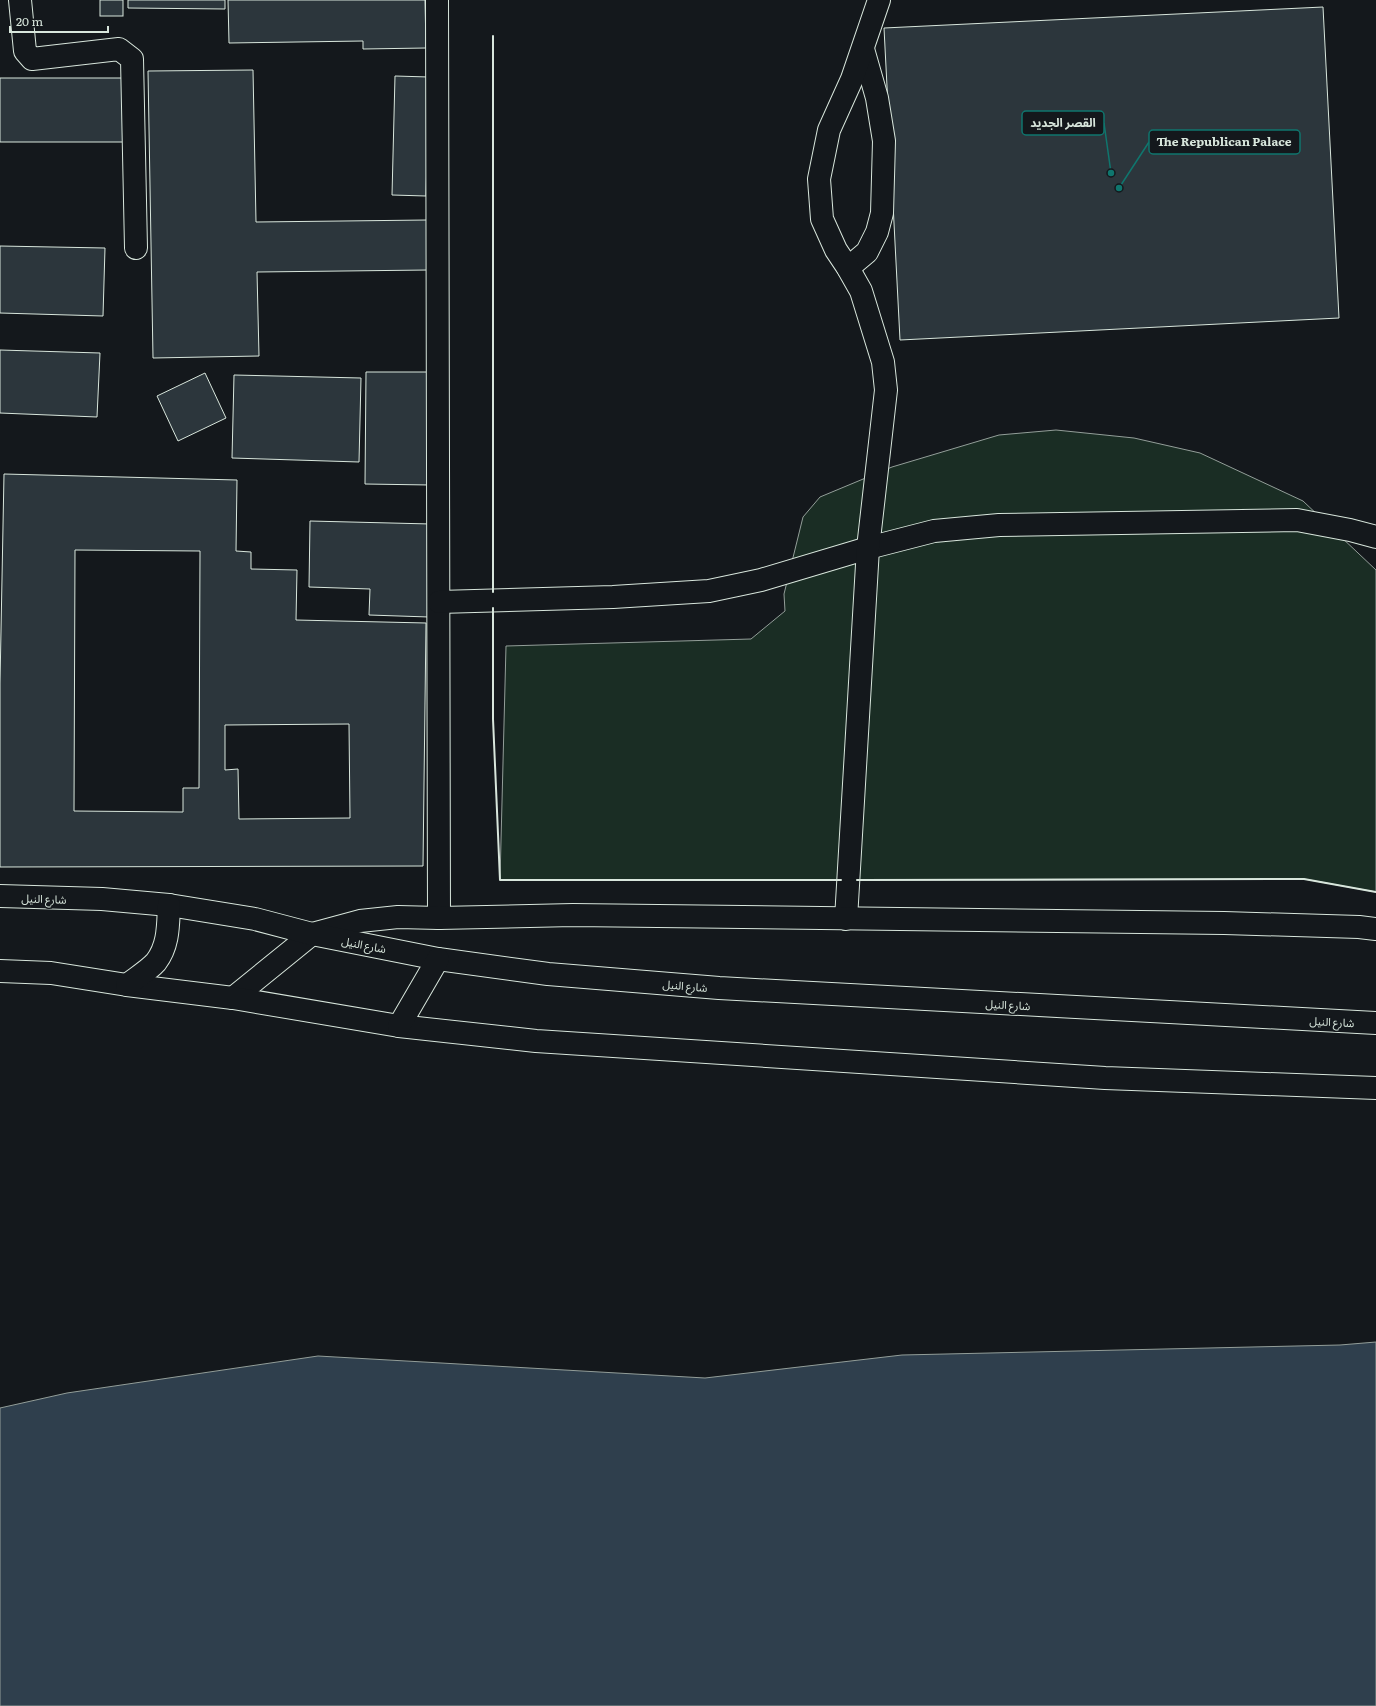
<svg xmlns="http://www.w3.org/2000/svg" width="1376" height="1706" font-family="Literata,'Noto Sans Arabic',serif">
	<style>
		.green { fill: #1a2d24; stroke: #939e99 }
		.water { fill: #2f3f4d; stroke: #939e99 }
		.building { fill: #2c363c; stroke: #d8e6dc; fill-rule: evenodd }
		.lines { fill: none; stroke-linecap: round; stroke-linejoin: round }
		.minor-casing { stroke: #d8e6dc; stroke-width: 24 }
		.major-casing { stroke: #d8e6dc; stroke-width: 24 }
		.minor { stroke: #14181c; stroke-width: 22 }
		.major { stroke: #14181c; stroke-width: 22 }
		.wall { stroke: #d8e6dc; stroke-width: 2 }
		.labels { text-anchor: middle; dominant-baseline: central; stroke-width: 3; stroke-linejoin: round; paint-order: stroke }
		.street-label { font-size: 11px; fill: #d8e6dc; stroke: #14181c }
		.leader { fill: none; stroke: #0f766e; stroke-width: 1.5 }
		.callout-dot { fill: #0f766e; stroke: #14181c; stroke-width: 1.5 }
		.callout { fill: #14181c; stroke: #0f766e; stroke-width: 1.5 }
		.callout-label { font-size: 12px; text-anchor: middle; font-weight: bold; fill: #d8e6dc }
	</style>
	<rect width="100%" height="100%" fill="#14181c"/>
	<polygon class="green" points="1056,430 1134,438 1200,453 1303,501 1376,570 1376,892 1304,879 500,880 506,646 751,639 785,611 784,594 803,517 820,497 892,467 999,435"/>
	<polygon class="water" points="1376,1342 1376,1706 0,1706 0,1408 67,1393 318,1356 705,1378 902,1355 1340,1345"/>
	<g class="building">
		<rect x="100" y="0" width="23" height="16"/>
		<polygon points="128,0 225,0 225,9 128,8"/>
		<polygon points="228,0 425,0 426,48 363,49 363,41 229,43"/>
		<polygon points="1323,7 1339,318 900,340 884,28"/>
		<polygon points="253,70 256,222 427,220 428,270 257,272 259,356 153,358 148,71"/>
		<polygon points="395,76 429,77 426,196 392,195"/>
		<rect x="0" y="78" width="123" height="64"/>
		<polygon points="0,246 105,248 103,316 0,313"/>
		<polygon points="0,350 100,353 97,417 0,413"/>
		<polygon points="366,372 430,372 430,485 365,484"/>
		<polygon points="205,373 226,418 178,441 157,396"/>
		<polygon points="234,375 361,378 359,462 232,458"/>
		<path d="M4 474 237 480 236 551 251 552V569L297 570 296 620 426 623 423 866 0 867V683ZM75 550 200 551 199 788H183V812L74 811ZM349 724 350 818 239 819 238 769 225 770V725Z"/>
		<polygon points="310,521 431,524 429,617 369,615 370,589 309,587"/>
	</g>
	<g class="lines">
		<defs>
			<g id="minor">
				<polyline points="20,0 25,51 32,59 119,49 132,59 136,248"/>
				<polyline points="437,0 439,918"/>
				<polyline points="848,268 867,252 877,232 882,213 884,141 877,98 863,49"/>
				<polyline points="439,602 613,597 709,591 761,580 868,548 934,531 999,525 1297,520 1350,530 1376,537"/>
				<polyline points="846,919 868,548 886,390 883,362 861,291 848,268 836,250 822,219 819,179 829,130 852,79 879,0"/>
				<polyline points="233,998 312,934 360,921 398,917 439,918 573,915 1224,923 1359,927 1376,929"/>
			</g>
			<g id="major">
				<polyline points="0,896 102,899 169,905 255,919 312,934 438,959 548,974 719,988 1376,1023"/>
				<polyline points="0,971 51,973 127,985 233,998 399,1026 536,1041 1105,1078 1376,1088"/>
				<path d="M127 985C136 978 149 970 156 962 169 945 168 925 169 905"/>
				<polyline points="399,1026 438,959"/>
			</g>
		</defs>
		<use href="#minor" class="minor-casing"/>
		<use href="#major" class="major-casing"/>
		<use href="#minor" class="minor"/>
		<use href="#major" class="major"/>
		<g class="wall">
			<polyline points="493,36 493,592"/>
			<polyline points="493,608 493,719 500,880 841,880"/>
			<polyline points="857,880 1304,879 1376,892"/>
		</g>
	</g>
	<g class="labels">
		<g class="street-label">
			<text transform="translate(44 898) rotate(2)">شارع النيل</text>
			<text transform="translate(364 944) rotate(11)">شارع النيل</text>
			<text transform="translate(685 985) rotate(5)">شارع النيل</text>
			<text transform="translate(1008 1004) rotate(3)">شارع النيل</text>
			<text transform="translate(1332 1021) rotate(3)">شارع النيل</text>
		</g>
	</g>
	<path class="leader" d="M1111 173L1104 123M1119 188L1149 142"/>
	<g class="callout-dot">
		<circle cx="1111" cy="173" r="4"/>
		<circle cx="1119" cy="188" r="4"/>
	</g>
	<g class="callout">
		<rect x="1022" y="111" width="82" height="24" rx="4"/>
		<rect x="1149" y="130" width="151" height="24" rx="4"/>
	</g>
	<g class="callout-label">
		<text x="1063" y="127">القصر الجديد</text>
		<text x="1224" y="146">The Republican Palace</text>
	</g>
	<path d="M10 26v6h98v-6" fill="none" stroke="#d8e6dc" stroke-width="2"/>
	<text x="16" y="26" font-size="12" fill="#d8e6dc" stroke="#14181c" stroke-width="3" paint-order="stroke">20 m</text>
</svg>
